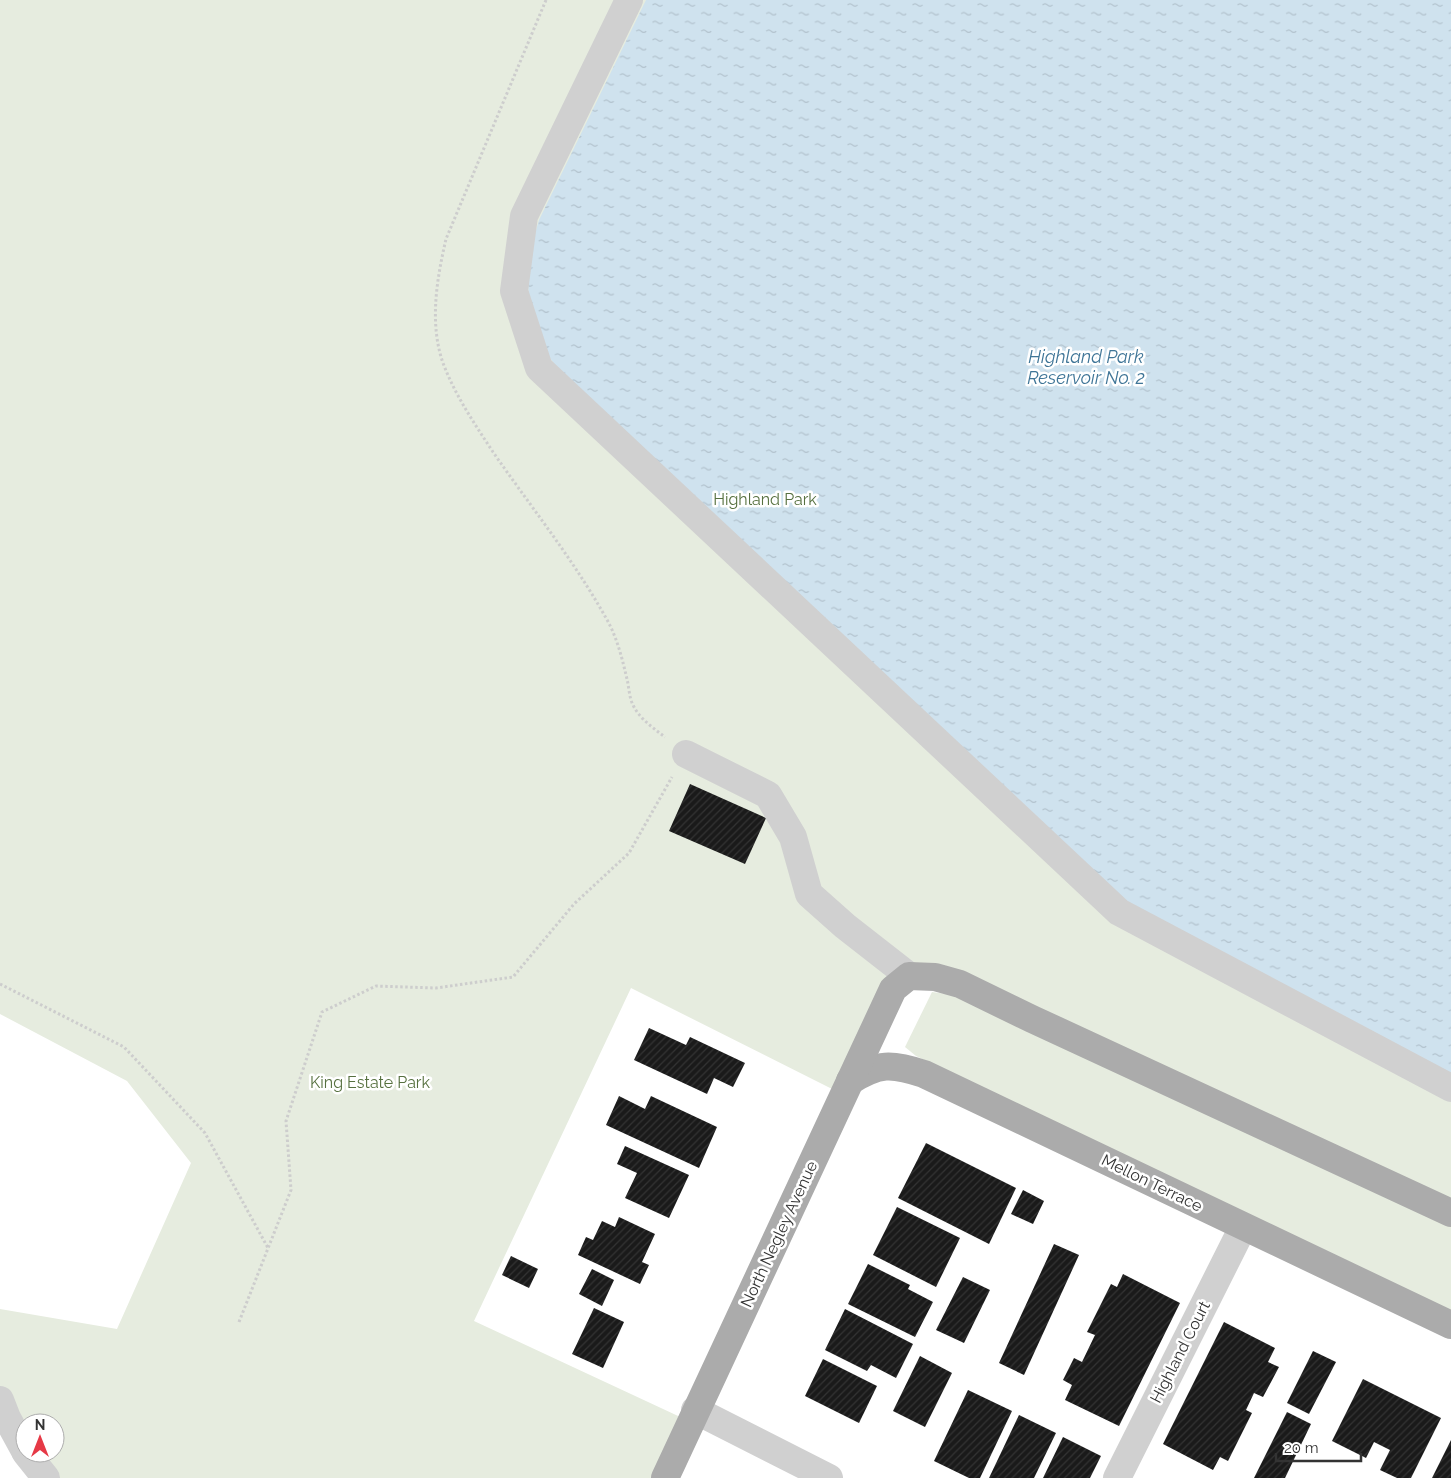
<svg xmlns="http://www.w3.org/2000/svg" width="1451" height="1478" font-family="Raleway,sans-serif">
	<style>
		.green { fill: #e6ecdf }
		.water { fill: url(#water-ripples) }
		.building { fill: url(#building-hatch) }
		.lines { fill: none; stroke-linecap: round; stroke-linejoin: round }
		.path { stroke: #cdcdcd; stroke-width: 3; stroke-dasharray: 2.5 2.5; stroke-linecap: butt }
		.minor { stroke: #d0d0d0; stroke-width: 28 }
		.major { stroke: #ababab; stroke-width: 28 }
		.labels { text-anchor: middle; dominant-baseline: central; stroke-width: 5; stroke-linejoin: round; paint-order: stroke }
		.park-label { font-size: 16px; fill: #56703f; stroke: #fff }
		.street-label { font-size: 16px; fill: #333; stroke: #fff }
		.water-label { font-size: 18px; font-style: italic; fill: #3f7597; stroke: #fff }
	</style>
	<defs>
		<pattern id="water-ripples" width="26" height="14" patternUnits="userSpaceOnUse" patternTransform="scale(1.25)"><rect width="26" height="14" fill="#cfe2ee"/><path d="M2 4q2-2 4 0t4 0M15 11q2-2 4 0t4 0" fill="none" stroke="#b2c2cd"/></pattern>
		<pattern id="building-hatch" width="6" height="6" patternUnits="userSpaceOnUse" patternTransform="scale(1.25)"><rect width="6" height="6" fill="#1a1a1a"/><path d="M-1 1l2-2M0 6l6-6M5 7l2-2" fill="none" stroke="#333"/></pattern>
	</defs>
	<rect width="100%" height="100%" fill="#fff"/>
	<g class="green">
		<polygon points="0,0 1451,0 1451,1213 909,976 844,1095 631,988 474,1321 691,1422 665,1478 46,1478 26,1453 55,1453 55,1423 25,1423 0,1400 0,1309 117,1329 191,1163 127,1081 0,1014"/>
		<polygon points="932,992 947,994 972,1001 1451,1226 1451,1311 916,1056 905,1047"/>
	</g>
	<path class="water" d="M646 0H1451V1077L1132 911 557 368C552 360 544 351 540 342 523 301 526 262 539 220Z"/>
	<g class="building">
		<polygon points="690,784 766,818 745,864 669,831"/>
		<polygon points="649,1028 686,1045 690,1037 745,1063 733,1087 714,1078 707,1094 634,1060"/>
		<polygon points="619,1096 645,1109 651,1096 717,1127 699,1168 606,1125"/>
		<polygon points="926,1143 1016,1188 989,1244 898,1198"/>
		<polygon points="625,1146 689,1175 669,1218 625,1198 637,1173 617,1164"/>
		<polygon points="1023,1190 1044,1201 1033,1224 1011,1214"/>
		<polygon points="897,1207 960,1238 936,1287 873,1255"/>
		<polygon points="619,1217 655,1234 642,1262 649,1265 640,1284 578,1255 586,1237 593,1240 602,1221 615,1227"/>
		<polygon points="1054,1244 1079,1255 1024,1375 999,1363"/>
		<polygon points="511,1256 538,1269 529,1288 502,1275"/>
		<polygon points="868,1264 910,1285 908,1289 933,1302 915,1337 848,1304"/>
		<polygon points="592,1269 614,1280 602,1306 579,1294"/>
		<polygon points="1123,1274 1180,1303 1119,1426 1065,1400 1072,1385 1063,1380 1074,1358 1082,1362 1095,1335 1087,1332 1111,1284 1117,1287"/>
		<polygon points="963,1277 990,1290 964,1343 936,1330"/>
		<polygon points="594,1308 624,1322 603,1368 572,1354"/>
		<polygon points="845,1309 913,1344 896,1378 871,1365 867,1371 825,1350"/>
		<polygon points="1224,1322 1275,1348 1268,1362 1279,1367 1263,1397 1254,1393 1246,1410 1252,1413 1228,1461 1220,1457 1213,1470 1163,1444"/>
		<polygon points="1313,1351 1336,1362 1309,1414 1287,1403"/>
		<polygon points="920,1356 952,1373 925,1427 893,1411"/>
		<polygon points="823,1359 877,1386 859,1423 805,1396"/>
		<polygon points="1363,1379 1441,1418 1411,1478 1397,1478 1380,1470 1390,1450 1374,1442 1366,1458 1332,1441"/>
		<polygon points="968,1390 1012,1411 980,1478 969,1478 934,1461"/>
		<polygon points="1287,1412 1311,1424 1285,1478 1254,1478"/>
		<polygon points="1019,1415 1056,1433 1034,1478 989,1478"/>
		<polygon points="1063,1437 1101,1456 1090,1478 1043,1478"/>
		<polygon points="1451,1440 1451,1478 1432,1478"/>
	</g>
	<g class="lines">
		<g class="path">
			<path d="M546 0 446 239C437 278 429 323 443 363 455 395 474 423 493 452 531 507 573 559 606 618 617 637 622 658 627 679 629 687 629 697 633 705 639 718 653 728 665 737"/>
			<polyline points="0,984 124,1047 205,1133 268,1248"/>
			<polyline points="239,1322 291,1190 286,1121 322,1012 376,986 436,988 513,977 574,904 629,853 672,777"/>
		</g>
		<g class="minor">
			<polyline points="629,0 524,216 514,291 539,368 1119,912 1451,1088"/>
			<polyline points="686,754 768,795 793,837 809,894 845,926 909,976"/>
			<polyline points="0,1400 7,1418 25,1451"/>
			<polyline points="695,1410 829,1478"/>
			<polyline points="26,1453 46,1478"/>
			<polyline points="1117,1478 1243,1227"/>
		</g>
		<g class="major">
			<path d="M850 1081C879 1063 891 1063 924 1074L1451 1325"/>
			<polyline points="665,1478 893,989 909,976 935,977 960,984 1032,1019 1451,1213"/>
		</g>
	</g>
	<g class="labels">
		<g class="park-label">
			<text x="765" y="499">Highland Park</text>
			<text x="370" y="1082">King Estate Park</text>
		</g>
		<g class="street-label">
			<text transform="translate(1152 1183) rotate(26)">Mellon Terrace</text>
			<text transform="translate(779 1234) rotate(-65)">North Negley Avenue</text>
			<text transform="translate(1180 1352) rotate(-63)">Highland Court</text>
		</g>
		<g class="water-label">
			<text x="1086" y="356">Highland Park<tspan x="1086" dy="21">Reservoir No. 2</tspan></text>
		</g>
	</g>
	<g transform="translate(40 1438)"><circle r="24" fill="#ffffff" stroke="#adadad"/>
	<path d="M0-4L9 19L0 12L-9 19Z" fill="#e63946"/>
	<text y="-8" font-size="14" font-weight="bold" text-anchor="middle" fill="#333333">N</text>
	</g>
	<path d="M1276 1453v8h85v-8" fill="none" stroke="#333333" stroke-width="2.5"/>
	<text x="1284" y="1453" font-size="15" fill="#333333" stroke="#ffffff" stroke-width="4" paint-order="stroke">20 m</text>
</svg>
